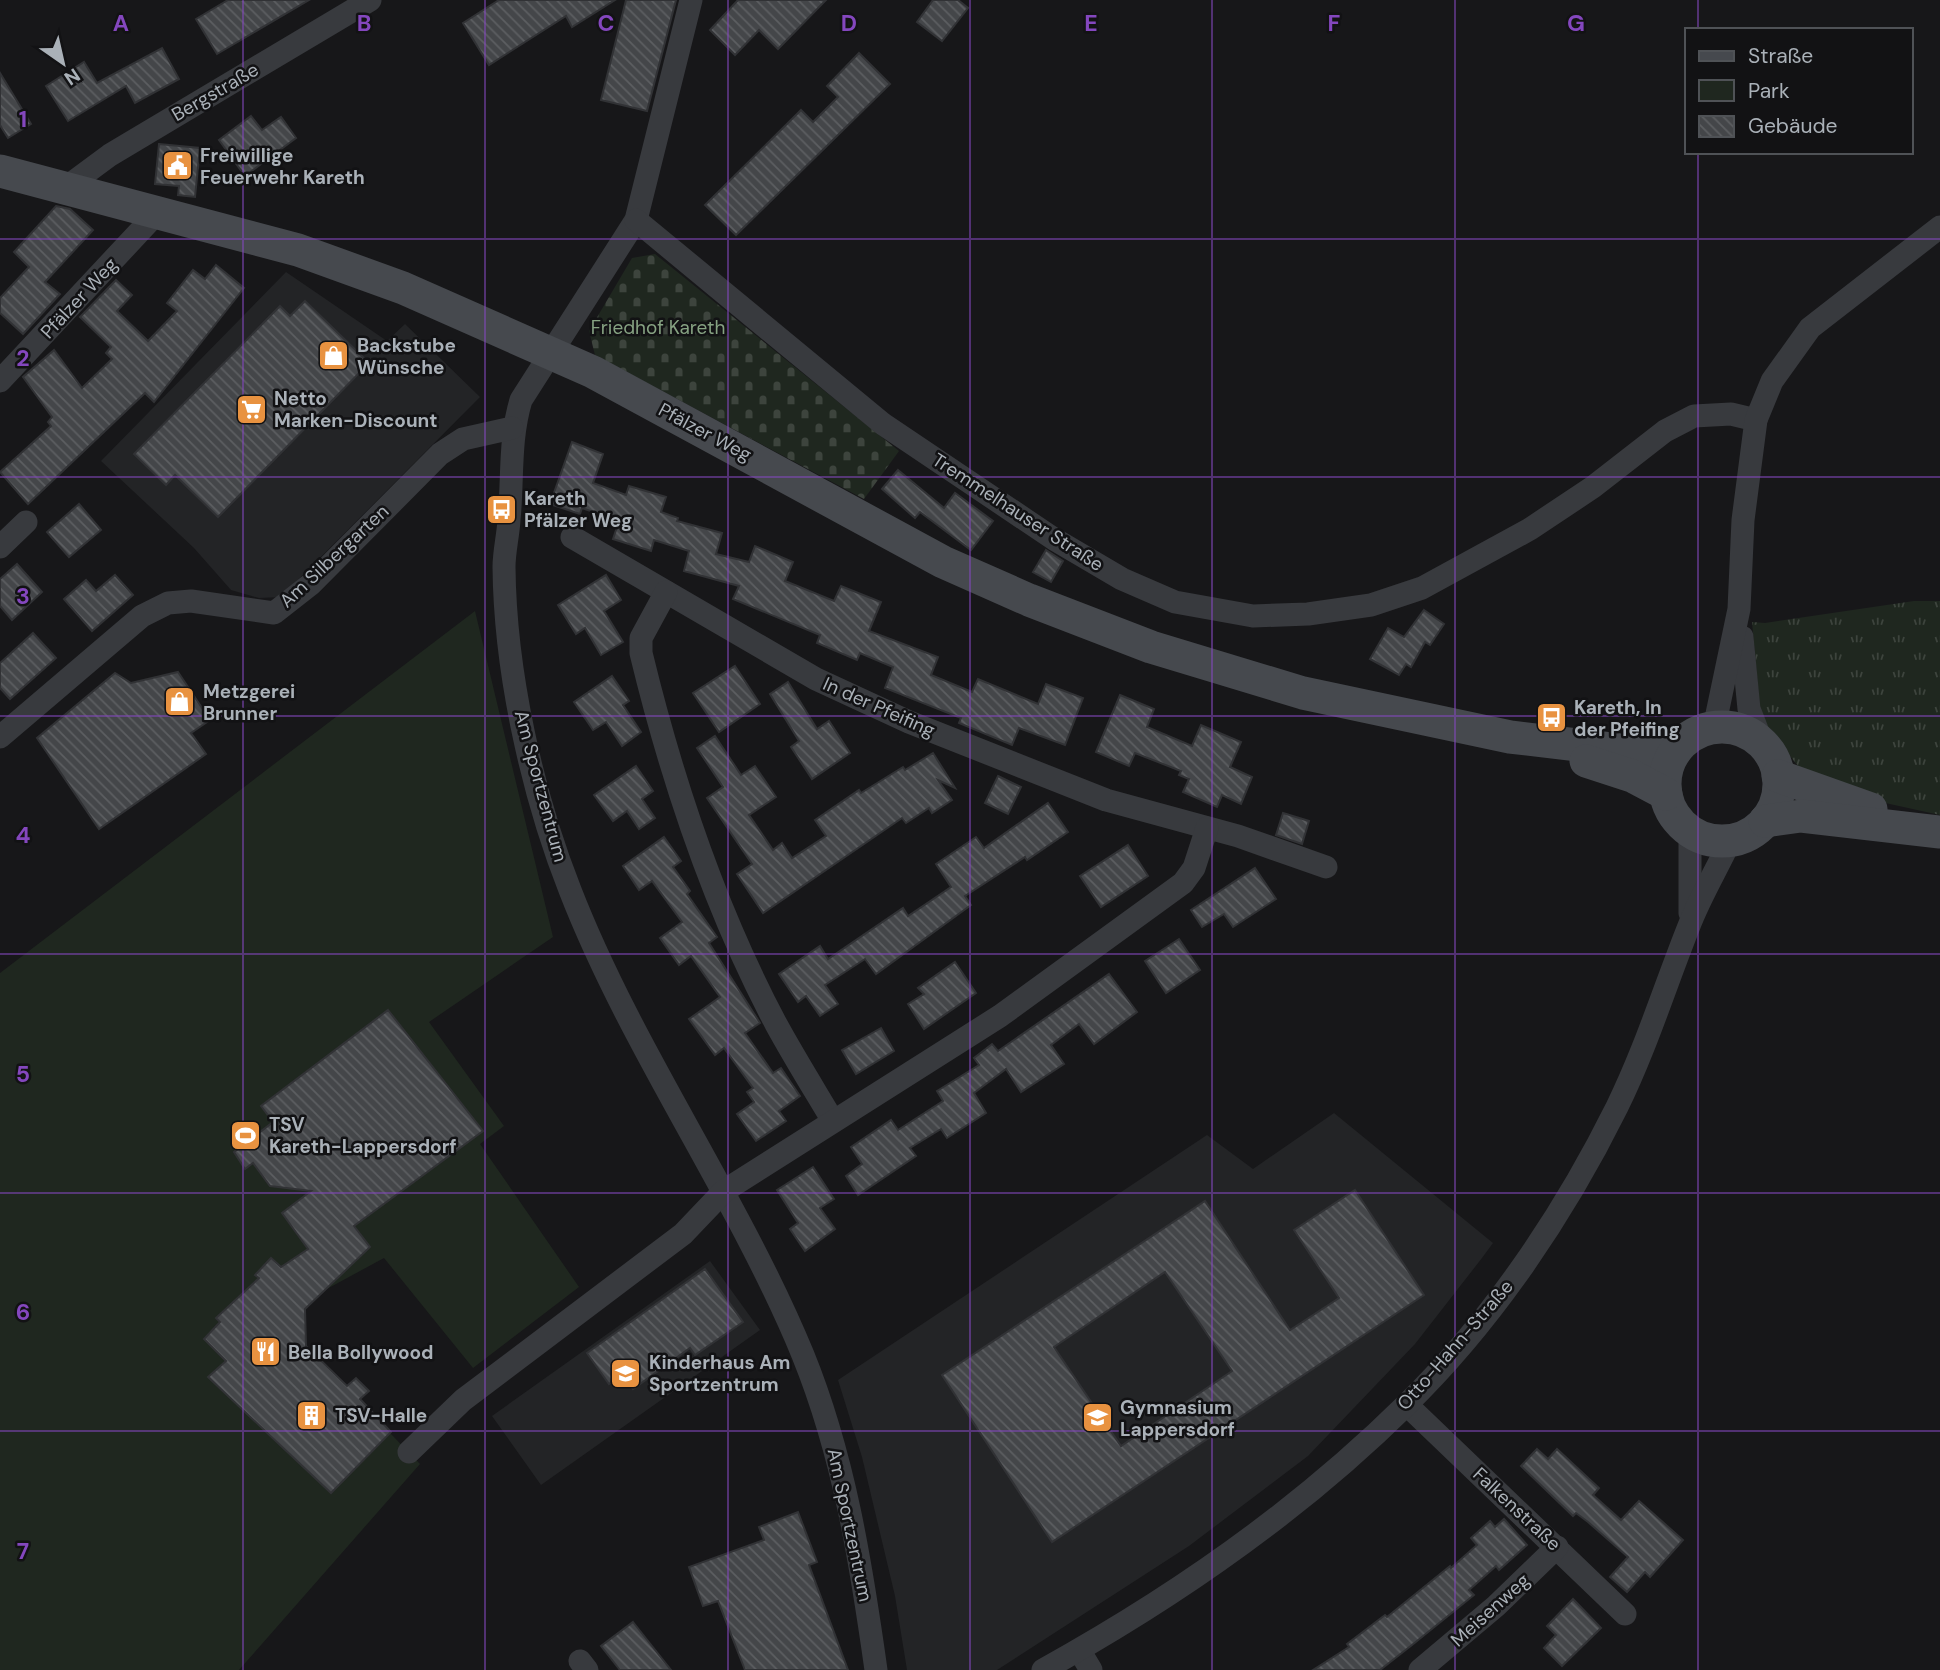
<svg xmlns="http://www.w3.org/2000/svg" width="1940" height="1670" font-family="'DM Sans',sans-serif">
	<style>
		.built { fill: #232426 }
		.grass { fill: url(#grass-tufts) }
		.cemetery { fill: url(#cemetery-stones) }
		.park { fill: #1f271f }
		.building { fill: url(#building-back-hatch); stroke: #313235; stroke-width: 2; fill-rule: evenodd }
		.lines { fill: none; stroke-linecap: round; stroke-linejoin: round }
		.street { stroke: #383a3e; stroke-width: 23 }
		.secondary { stroke: #46494e; stroke-width: 33 }
		.grid { fill: none; stroke: #8447be; stroke-width: 2; stroke-opacity: 0.55 }
		.labels { text-anchor: middle; dominant-baseline: central; stroke-width: 5; stroke-linejoin: round; paint-order: stroke }
		.street-label { font-size: 19px; fill: #aab1b8; stroke: #121214 }
		.poi-label { font-size: 19px; font-weight: bold; fill: #aab1b8; stroke: #121214; text-anchor: start }
		.park-label { font-size: 19px; fill: #86a282; stroke: #121214 }
		.grid-label { font-size: 23px; text-anchor: middle; font-weight: bold; fill: #8447be; stroke: #121214; stroke-width: 5; stroke-linejoin: round; paint-order: stroke }
	</style>
	<defs>
		<pattern id="grass-tufts" width="24" height="20" patternUnits="userSpaceOnUse" patternTransform="scale(1.75)"><rect width="24" height="20" fill="#1f271f"/><path d="M3 7l-1-3M5 7V3M7 7l1-3M15 17l-1-3M17 17v-4M19 17l1-3" fill="none" stroke="#3d443d"/></pattern>
		<pattern id="cemetery-stones" width="16" height="16" patternUnits="userSpaceOnUse" patternTransform="scale(1.75)"><rect width="16" height="16" fill="#1f271f"/><path d="M2 7V4a2 2 0 0 1 4 0v3zM10 15v-3a2 2 0 0 1 4 0v3z" fill="#3d443d"/></pattern>
		<pattern id="building-back-hatch" width="6" height="6" patternUnits="userSpaceOnUse" patternTransform="scale(1.75)"><rect width="6" height="6" fill="#444649"/><path d="M-1 5l2 2M0 0l6 6M5-1l2 2" fill="none" stroke="#5c5e61"/></pattern>
	</defs>
	<rect width="100%" height="100%" fill="#171719"/>
	<g class="built">
		<polygon points="286,272 387,341 405,324 480,397 281,597 259,598 231,590 194,548 101,461"/>
		<polygon points="1334,1113 1493,1243 1482,1258 1415,1344 1308,1456 1189,1546 997,1670 907,1670 895,1596 862,1457 838,1380 1207,1135 1253,1169"/>
		<polygon points="710,1261 760,1330 541,1485 492,1416"/>
	</g>
	<polygon class="grass" points="1914,601 1940,601 1940,815 1881,802 1805,775 1761,719 1752,622 1765,623"/>
	<polygon class="cemetery" points="655,254 899,451 864,499 595,355 589,331 632,258"/>
	<polygon class="park" points="475,611 553,937 429,1022 504,1126 480,1144 579,1287 473,1368 384,1258 277,1316 420,1464 239,1670 0,1670 0,973"/>
	<g class="building">
		<polygon points="228,0 309,0 217,54 196,19"/>
		<polygon points="499,0 615,0 572,27 566,16 489,65 463,23"/>
		<polygon points="626,0 676,0 647,111 601,100"/>
		<polygon points="738,0 826,0 778,49 759,30 735,55 710,30"/>
		<polygon points="933,0 958,0 968,8 942,41 917,22"/>
		<polygon points="162,48 179,79 135,103 126,86 68,121 46,86 84,62 97,83"/>
		<polygon points="859,53 890,84 736,235 705,205 801,110 813,122 838,97 827,86"/>
		<polygon points="0,73 31,124 8,138 0,125"/>
		<polygon points="251,116 262,130 281,117 296,138 245,176 219,140"/>
		<polygon points="159,144 200,148 195,197 178,195 179,186 155,184"/>
		<polygon points="56,206 70,209 93,230 45,282 60,294 23,334 0,313 0,298 29,267 14,252"/>
		<polygon points="216,265 244,288 154,402 145,393 28,504 0,472 51,426 48,422 52,417 23,377 54,350 82,388 112,359 106,353 111,347 80,317 116,280 132,295 117,311 148,341 177,311 167,303 193,270 205,279"/>
		<polygon points="305,301 369,363 218,517 175,475 166,485 134,454 280,306 290,316"/>
		<polygon points="572,442 603,454 593,483 626,495 629,486 666,497 661,512 678,518 677,521 722,533 716,554 749,562 755,546 793,562 785,581 834,601 841,586 881,602 869,631 938,657 931,675 972,692 978,679 1038,704 1046,684 1083,698 1065,745 1019,728 1012,745 959,723 961,718 885,688 893,667 860,653 857,660 817,643 820,635 733,599 739,586 684,571 689,551 654,540 651,551 613,539 619,521 582,508 580,514 550,504"/>
		<polygon points="898,470 944,508 955,493 993,521 971,550 920,512 915,518 882,489"/>
		<polygon points="79,504 101,530 69,557 47,532"/>
		<polygon points="1046,550 1063,561 1051,582 1033,572"/>
		<polygon points="17,564 42,592 12,620 0,606 0,579"/>
		<polygon points="115,575 133,595 92,631 64,599 86,580 96,591"/>
		<polygon points="606,575 621,600 604,611 623,642 601,655 585,628 576,634 558,605"/>
		<polygon points="1424,610 1444,624 1430,645 1425,642 1411,667 1406,664 1399,675 1370,659 1388,628 1404,637"/>
		<polygon points="33,633 56,658 10,699 0,688 0,663"/>
		<polygon points="735,666 760,704 719,732 693,693"/>
		<polygon points="178,672 210,720 191,733 206,754 99,829 37,738 115,673 131,683"/>
		<polygon points="612,676 629,701 623,705 641,732 622,746 606,722 593,730 574,702"/>
		<polygon points="788,682 817,729 829,721 850,753 812,779 791,747 799,741 770,694"/>
		<polygon points="1120,695 1154,709 1147,727 1192,746 1201,725 1241,742 1230,767 1252,777 1241,804 1222,795 1217,807 1183,792 1189,779 1179,775 1181,771 1135,753 1129,766 1096,752"/>
		<polygon points="715,736 741,775 755,766 776,797 749,815 773,850 782,843 792,858 826,836 815,820 859,790 861,793 903,767 905,770 933,753 955,788 938,780 952,800 932,813 929,808 906,823 902,818 763,913 737,874 752,864 707,798 723,787 697,748"/>
		<polygon points="636,766 653,791 642,799 655,818 639,829 627,811 613,821 594,795"/>
		<polygon points="998,776 1021,787 1008,814 985,803"/>
		<polygon points="1048,803 1068,832 1027,860 1025,857 965,896 971,905 876,974 865,959 825,985 838,1004 820,1016 806,996 798,1002 779,974 820,946 828,959 903,908 908,916 951,887 936,864 976,837 984,848"/>
		<polygon points="1283,813 1309,821 1302,844 1276,835"/>
		<polygon points="664,837 681,861 673,867 690,891 687,894 717,937 709,943 760,1023 745,1033 773,1073 781,1068 800,1096 779,1111 786,1121 756,1141 737,1114 754,1102 747,1092 753,1088 724,1048 715,1055 689,1019 720,997 691,956 679,965 660,938 682,922 652,881 639,890 623,866"/>
		<polygon points="1128,845 1148,876 1101,907 1080,876"/>
		<polygon points="1255,868 1276,899 1233,927 1224,914 1202,927 1191,910"/>
		<polygon points="1179,939 1200,970 1166,993 1145,961"/>
		<polygon points="955,962 976,993 924,1029 908,1004 924,994 918,988"/>
		<polygon points="1109,974 1137,1012 1094,1044 1079,1024 1051,1045 1064,1064 1021,1092 1006,1069 974,1093 986,1113 947,1138 941,1129 910,1148 916,1156 858,1195 846,1176 862,1164 851,1147 891,1120 898,1130 943,1101 937,1091 979,1065 974,1058 992,1044 998,1051"/>
		<polygon points="388,1010 483,1131 354,1226 370,1247 305,1309 306,1346 347,1386 356,1378 369,1391 360,1399 391,1432 331,1493 208,1377 226,1361 204,1339 220,1322 216,1318 259,1278 255,1275 271,1258 281,1267 308,1249 282,1213 311,1191 270,1186 253,1163 245,1169 234,1152 273,1122 261,1106"/>
		<polygon points="881,1028 894,1051 856,1074 842,1050"/>
		<polygon points="813,1167 834,1199 820,1208 835,1229 805,1251 790,1229 798,1223 777,1190"/>
		<path d="M1355 1190 1424 1295 1052 1542 942 1375 1205 1201 1290 1330 1339 1298 1294 1230ZM1165 1272 1232 1371 1121 1446 1054 1347Z"/>
		<polygon points="705,1269 743,1322 695,1355 690,1348 633,1389 622,1374 609,1384 587,1353"/>
		<polygon points="1537,1449 1548,1459 1557,1449 1599,1488 1593,1495 1621,1520 1639,1501 1683,1540 1650,1577 1645,1572 1627,1592 1610,1577 1628,1557 1588,1522 1576,1513 1573,1516 1521,1466"/>
		<polygon points="798,1512 817,1562 809,1565 848,1670 745,1670 718,1601 703,1606 689,1567 764,1540 759,1527"/>
		<polygon points="1504,1519 1527,1545 1499,1570 1496,1566 1469,1590 1474,1595 1412,1645 1380,1670 1313,1670 1349,1647 1347,1644 1385,1615 1387,1617 1450,1566 1451,1568 1477,1545 1471,1538 1490,1521 1495,1527"/>
		<polygon points="1573,1599 1601,1628 1562,1666 1544,1648 1556,1635 1547,1626"/>
		<polygon points="633,1622 648,1641 671,1670 620,1670 601,1646"/>
	</g>
	<g class="lines">
		<g class="street">
			<path d="M691 0 636 220 521 400C509 440 513 479 509 520 508 536 504 552 504 567 505 671 532 794 570 890 633 1052 737 1195 803 1355 844 1456 861 1563 876 1670"/>
			<polyline points="64,189 110,155 370,0"/>
			<polyline points="636,220 883,424 1054,539 1122,579 1175,602 1253,616 1308,614 1371,605 1422,588 1530,529 1593,487 1665,431 1694,416 1731,414 1756,420"/>
			<polyline points="0,381 157,213"/>
			<polyline points="572,537 816,679 909,722 1106,800 1238,836 1326,867"/>
			<polyline points="0,547 26,522"/>
			<path d="M666 592 641 638V653C672 781 714 907 776 1024 794 1057 814 1089 833 1121"/>
			<polyline points="1742,637 1749,709 1763,745"/>
			<polyline points="1714,728 1739,609 1743,520 1756,420 1772,381 1810,328 1940,227"/>
			<polyline points="0,737 142,616 168,603 191,601 274,613 311,584 440,454 463,439 512,428"/>
			<polyline points="1690,831 1690,913"/>
			<polyline points="1407,1405 1625,1614"/>
			<polyline points="409,1452 463,1400 683,1234 724,1191 1000,1016 1183,883 1194,868 1207,828"/>
			<polyline points="1079,1650 1091,1670"/>
			<polyline points="580,1661 587,1670"/>
			<path d="M1043 1670C1173 1598 1300 1510 1406 1405 1492 1321 1564 1214 1617 1107 1646 1048 1665 986 1689 926 1700 897 1717 869 1730 841"/>
			<polyline points="1420,1670 1496,1606 1557,1547"/>
		</g>
		<g class="secondary">
			<polyline points="0,171 298,250 403,288 593,372 943,562 1029,600 1151,647 1303,693 1510,737 1636,752 1676,750"/>
			<circle cx="1722" cy="784" r="57"/>
			<polyline points="1586,761 1632,776 1666,794"/>
			<polyline points="1778,776 1871,809"/>
			<polyline points="1765,821 1801,816 1940,832"/>
		</g>
	</g>
	<path class="grid" d="M243 0V1670M485 0V1670M728 0V1670M970 0V1670M1212 0V1670M1455 0V1670M1698 0V30M1698 152V1670M0 239H1940M0 477H1940M0 716H1940M0 954H1940M0 1193H1940M0 1431H1940"/>
	<defs>
		<symbol id="civic-square" viewBox="-11 -11 22 22"><rect x="-9" y="-9" width="18" height="18" rx="4" fill="#e89240" stroke="#121214"/><path d="M-.6-6.5H3V-4.5H.6V-3L4-1V1h2V6H-6V1h2V-1L-.6-3ZM-1.2 2.5V6h2.4V2.5Z" fill="#fff"/></symbol>
		<symbol id="shop-square" viewBox="-11 -11 22 22"><rect x="-9" y="-9" width="18" height="18" rx="4" fill="#e89240" stroke="#121214"/><path d="M-5-2.5h2.3a2.7 3.5 0 0 1 5.4 0H5L5.5 6h-11ZM-1.5-2.5h3a1.5 2.3 0 0 0-3 0Z" fill="#fff"/></symbol>
		<symbol id="supermarket-square" viewBox="-11 -11 22 22"><rect x="-9" y="-9" width="18" height="18" rx="4" fill="#e89240" stroke="#121214"/><path d="M-6-5.5h2.5l.6 2H6L4.5 2H-2.5L-4.4-4H-6ZM-1.5 3.2a1.3 1.3 0 1 0 .1 0ZM3 3.2a1.3 1.3 0 1 0 .1 0Z" fill="#fff"/></symbol>
		<symbol id="bus-square" viewBox="-11 -11 22 22"><rect x="-9" y="-9" width="18" height="18" rx="4" fill="#e89240" stroke="#121214"/><path d="M-5-6H5V4H4V6H2V4H-2V6H-4V4H-5ZM-3.5-4V0h7V-4ZM-3.5 1.2v1.5H-2V1.2ZM2 1.2v1.5H3.5V1.2Z" fill="#fff"/></symbol>
		<symbol id="stadium-square" viewBox="-11 -11 22 22"><rect x="-9" y="-9" width="18" height="18" rx="4" fill="#e89240" stroke="#121214"/><path d="M0-5a6.5 5 0 1 0 0 10a6.5 5 0 1 0 0-10ZM-3.5-1.8h7v3.6h-7Z" fill="#fff"/></symbol>
		<symbol id="restaurant-square" viewBox="-11 -11 22 22"><rect x="-9" y="-9" width="18" height="18" rx="4" fill="#e89240" stroke="#121214"/><path d="M-5-6h1v4h1v-4h1v4h1v-4h1v5L-1.5 .5V6h-2V.5L-5-1ZM5-6V6H3V1.5H1.5Q1.5-4 5-6Z" fill="#fff"/></symbol>
		<symbol id="school-square" viewBox="-11 -11 22 22"><rect x="-9" y="-9" width="18" height="18" rx="4" fill="#e89240" stroke="#121214"/><path d="M0-5L7-2L0 1L-7-2ZM-4 1L0 2.5L4 1V4Q0 6-4 4Z" fill="#fff"/></symbol>
		<symbol id="building-square" viewBox="-11 -11 22 22"><rect x="-9" y="-9" width="18" height="18" rx="4" fill="#e89240" stroke="#121214"/><path d="M-4-6H4V6H1V3H-1V6H-4ZM-2.5-4.3h1.7v1.8h-1.7ZM.8-4.3h1.7v1.8H.8ZM-2.5-1h1.7V.8h-1.7ZM.8-1h1.7V.8H.8Z" fill="#fff"/></symbol>
	</defs>
	<g fill-rule="evenodd">
		<use href="#civic-square" x="160" y="148" width="35" height="35"/>
		<use href="#shop-square" x="316" y="338" width="35" height="35"/>
		<use href="#supermarket-square" x="234" y="392" width="35" height="35"/>
		<use href="#bus-square" x="484" y="492" width="35" height="35"/>
		<use href="#shop-square" x="162" y="684" width="35" height="35"/>
		<use href="#bus-square" x="1534" y="700" width="35" height="35"/>
		<use href="#stadium-square" x="228" y="1118" width="35" height="35"/>
		<use href="#restaurant-square" x="248" y="1334" width="35" height="35"/>
		<use href="#school-square" x="608" y="1356" width="35" height="35"/>
		<use href="#building-square" x="294" y="1398" width="35" height="35"/>
		<use href="#school-square" x="1080" y="1400" width="35" height="35"/>
	</g>
	<g class="labels">
		<g class="street-label">
			<text transform="translate(215 92) rotate(-30)">Bergstraße</text>
			<text transform="translate(79 298) rotate(-47)">Pfälzer Weg</text>
			<text transform="translate(705 432) rotate(28)">Pfälzer Weg</text>
			<text transform="translate(1018 512) rotate(33)">Tremmelhauser Straße</text>
			<text transform="translate(334 556) rotate(-43)">Am Silbergarten</text>
			<text transform="translate(879 707) rotate(24)">In der Pfeifing</text>
			<text transform="translate(541 786) rotate(75)">Am Sportzentrum</text>
			<text transform="translate(1455 1345) rotate(-49)">Otto-Hahn-Straße</text>
			<text transform="translate(1517 1509) rotate(43)">Falkenstraße</text>
			<text transform="translate(850 1525) rotate(78)">Am Sportzentrum</text>
			<text transform="translate(1490 1610) rotate(-42)">Meisenweg</text>
		</g>
		<g class="poi-label">
			<text x="200" y="155">Freiwillige<tspan x="200" dy="22">Feuerwehr Kareth</tspan></text>
			<text x="357" y="345">Backstube<tspan x="357" dy="22">Wünsche</tspan></text>
			<text x="274" y="398">Netto<tspan x="274" dy="22">Marken-Discount</tspan></text>
			<text x="524" y="498">Kareth<tspan x="524" dy="22">Pfälzer Weg</tspan></text>
			<text x="203" y="691">Metzgerei<tspan x="203" dy="22">Brunner</tspan></text>
			<text x="1574" y="707">Kareth, In<tspan x="1574" dy="22">der Pfeifing</tspan></text>
			<text x="269" y="1124">TSV<tspan x="269" dy="22">Kareth-Lappersdorf</tspan></text>
			<text x="288" y="1352">Bella Bollywood</text>
			<text x="649" y="1362">Kinderhaus Am<tspan x="649" dy="22">Sportzentrum</tspan></text>
			<text x="1120" y="1407">Gymnasium<tspan x="1120" dy="22">Lappersdorf</tspan></text>
			<text x="335" y="1415">TSV-Halle</text>
		</g>
		<g class="park-label">
			<text x="658" y="327">Friedhof Kareth</text>
		</g>
	</g>
	<g class="grid-label">
		<text x="121" y="31">A</text>
		<text x="364" y="31">B</text>
		<text x="606" y="31">C</text>
		<text x="849" y="31">D</text>
		<text x="1091" y="31">E</text>
		<text x="1334" y="31">F</text>
		<text x="1576" y="31">G</text>
		<text x="23" y="127">1</text>
		<text x="23" y="366">2</text>
		<text x="23" y="604">3</text>
		<text x="23" y="843">4</text>
		<text x="23" y="1082">5</text>
		<text x="23" y="1320">6</text>
		<text x="23" y="1559">7</text>
	</g>
	<rect x="1685" y="28" width="228" height="126" fill="#121214" stroke="#4f5256" stroke-width="2"/>
	<rect x="1699" y="51" width="35" height="10" fill="#46494e" stroke="#4f5256" stroke-width="2"/>
	<text x="1748" y="63" font-size="21" fill="#aab1b8">Straße</text>
	<rect x="1699" y="80" width="35" height="21" fill="#1f271f" stroke="#4f5256" stroke-width="2"/>
	<text x="1748" y="98" font-size="21" fill="#aab1b8">Park</text>
	<rect x="1699" y="116" width="35" height="21" fill="url(#building-back-hatch)" stroke="#4f5256" stroke-width="2"/>
	<text x="1748" y="133" font-size="21" fill="#aab1b8">Gebäude</text>
	<g transform="translate(63 63) rotate(146)" stroke="#121214" stroke-width="5" paint-order="stroke">
	<path d="M0-5L12 26L0 18L-12 26Z" fill="#aab1b8"/>
	<text y="-10" font-size="19" font-weight="bold" text-anchor="middle" fill="#aab1b8">N</text>
	</g>
</svg>
